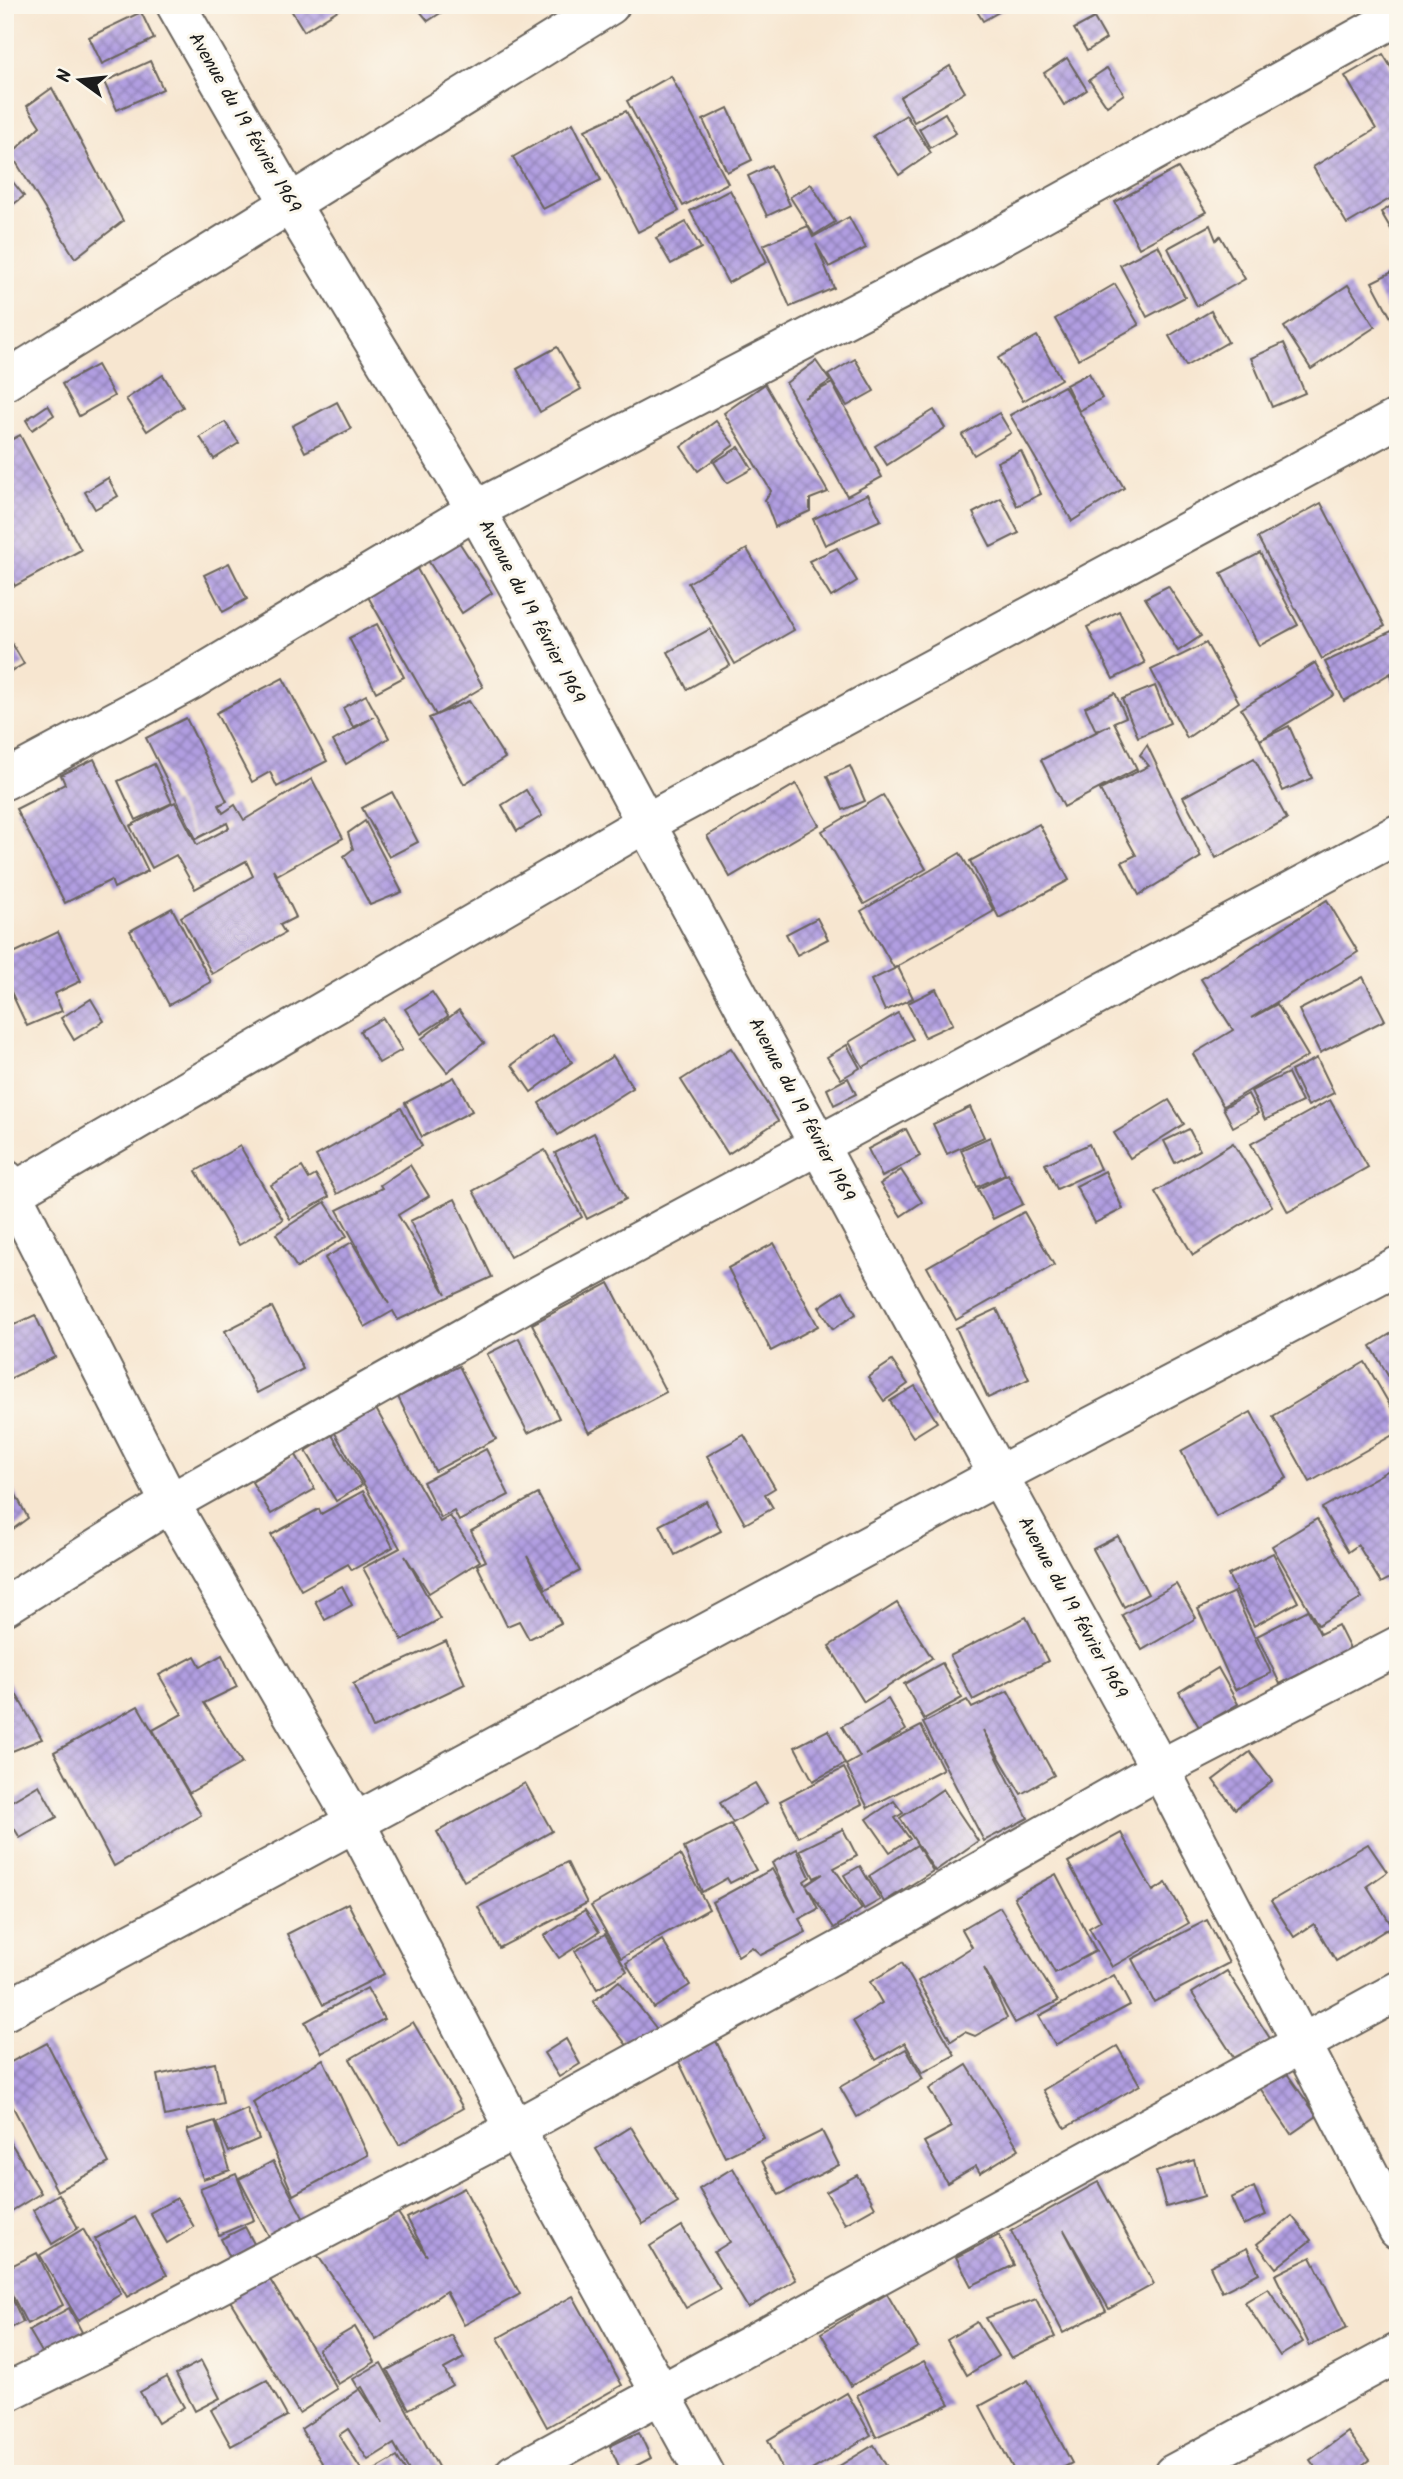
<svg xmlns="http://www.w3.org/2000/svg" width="1403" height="2479" font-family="Kalam,sans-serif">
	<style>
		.building { fill: url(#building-cross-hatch) }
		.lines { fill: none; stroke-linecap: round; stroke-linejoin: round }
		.street-casing { stroke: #69635b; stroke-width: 42 }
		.street { stroke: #fff; stroke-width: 38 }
		.labels { text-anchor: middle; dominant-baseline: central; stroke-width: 6; stroke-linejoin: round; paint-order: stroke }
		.street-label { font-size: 19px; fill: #1c1c1c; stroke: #fbf7ec }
	</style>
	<defs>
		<pattern id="building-cross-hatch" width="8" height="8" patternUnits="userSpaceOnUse" patternTransform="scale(1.75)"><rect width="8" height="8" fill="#b19ee1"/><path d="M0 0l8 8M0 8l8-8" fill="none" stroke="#8f80b6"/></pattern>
	</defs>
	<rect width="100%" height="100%" fill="#fbf7ec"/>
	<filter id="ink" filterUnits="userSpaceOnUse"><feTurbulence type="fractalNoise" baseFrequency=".0143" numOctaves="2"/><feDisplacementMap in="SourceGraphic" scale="14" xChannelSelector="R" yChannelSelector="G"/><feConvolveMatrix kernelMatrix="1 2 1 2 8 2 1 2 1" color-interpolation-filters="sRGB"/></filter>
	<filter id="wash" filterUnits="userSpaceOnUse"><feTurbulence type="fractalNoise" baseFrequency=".00686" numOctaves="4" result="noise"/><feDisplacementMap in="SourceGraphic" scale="28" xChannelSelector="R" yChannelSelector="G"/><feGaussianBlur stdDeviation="1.57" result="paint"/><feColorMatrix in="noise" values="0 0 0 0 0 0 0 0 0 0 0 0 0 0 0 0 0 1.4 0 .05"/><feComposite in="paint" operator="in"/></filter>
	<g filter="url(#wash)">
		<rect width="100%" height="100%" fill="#f7e6d0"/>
		<g id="blocks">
			<g class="building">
				<polygon points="288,5 346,5 304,31"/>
				<polygon points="415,5 453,5 428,21"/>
				<polygon points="973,5 1011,5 983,21"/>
				<polygon points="141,12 154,39 102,64 89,37"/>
				<polygon points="1094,18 1106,39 1087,51 1074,29"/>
				<polygon points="1383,54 1398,79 1398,194 1347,224 1313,167 1376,129 1345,76"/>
				<polygon points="1067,58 1087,90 1064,105 1044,73"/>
				<polygon points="150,61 163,89 117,110 104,82"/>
				<polygon points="950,66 965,92 914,122 900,97"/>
				<polygon points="1107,68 1124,94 1107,106 1089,80"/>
				<polygon points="671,76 728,183 683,206 627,101"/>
				<polygon points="52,88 123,221 75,258 11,154 40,126 27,106"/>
				<polygon points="728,108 752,160 727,172 703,120"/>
				<polygon points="626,111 679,211 638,232 585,130"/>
				<polygon points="945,113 956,133 930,148 919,129"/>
				<polygon points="906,115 931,153 899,175 873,136"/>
				<polygon points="573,123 601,180 543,209 513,157"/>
				<polygon points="771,165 790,205 767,216 748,176"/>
				<polygon points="1178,168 1206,212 1139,248 1115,202"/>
				<polygon points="5,172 24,196 5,211"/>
				<polygon points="811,184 835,222 814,235 790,197"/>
				<polygon points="730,190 767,262 728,283 690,211"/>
				<polygon points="1398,202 1398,241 1381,212"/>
				<polygon points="849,217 866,248 829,267 816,244 834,288 790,307 763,245 808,226 813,237"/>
				<polygon points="686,222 701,248 671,264 656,238"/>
				<polygon points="1210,225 1216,240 1220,236 1245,279 1197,306 1168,248"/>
				<polygon points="1158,245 1185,297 1147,317 1120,265"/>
				<polygon points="1398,269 1398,331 1372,282"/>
				<polygon points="1115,284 1139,325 1078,359 1055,319"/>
				<polygon points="1348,285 1375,327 1311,369 1284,327"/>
				<polygon points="1211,311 1228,342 1186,366 1169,336"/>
				<polygon points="1037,336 1061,379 1023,401 998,358"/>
				<polygon points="1284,343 1305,393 1272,407 1251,358"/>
				<polygon points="557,347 581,389 540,412 517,369"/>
				<polygon points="855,359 874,391 847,406 828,375"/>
				<polygon points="816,361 830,381 804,398 832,383 882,477 847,496 786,383"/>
				<polygon points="97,365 114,396 79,416 62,384"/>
				<polygon points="1089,373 1102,398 1079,411 1066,385"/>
				<polygon points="163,375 183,407 147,431 126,399"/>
				<polygon points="765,384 828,492 810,499 810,511 775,527 765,500 771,491 724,413"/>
				<polygon points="1064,386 1124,488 1072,521 1010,415"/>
				<polygon points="337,402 351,429 305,452 292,426"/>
				<polygon points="48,405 54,415 32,430 26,420"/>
				<polygon points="934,410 945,428 887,465 875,446"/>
				<polygon points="999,413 1011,433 974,455 962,435"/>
				<polygon points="716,421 734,445 698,471 681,447"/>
				<polygon points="225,422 239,443 214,459 200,437"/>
				<polygon points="20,435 81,550 15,586 5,568 5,443"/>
				<polygon points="739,447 752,469 727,483 714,462"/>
				<polygon points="1021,451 1041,494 1017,506 997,462"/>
				<polygon points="108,478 118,496 95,509 85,492"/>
				<polygon points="868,494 881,520 825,545 813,519"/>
				<polygon points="1001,498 1019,533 991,547 973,513"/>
				<polygon points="1321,503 1385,626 1322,659 1258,538"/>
				<polygon points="457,539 492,593 462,613 427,559"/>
				<polygon points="837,548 857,581 831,597 809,561"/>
				<polygon points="747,549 794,630 735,664 688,583"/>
				<polygon points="1260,553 1298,625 1259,646 1221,573"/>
				<polygon points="229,563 247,599 223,612 204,575"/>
				<polygon points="416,567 483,687 436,715 367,595"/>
				<polygon points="1168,586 1201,636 1178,651 1145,598"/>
				<polygon points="1119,611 1145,663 1113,679 1087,627"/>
				<polygon points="377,624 404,677 376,692 349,638"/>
				<polygon points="1398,628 1398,688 1393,691 1391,673 1344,701 1325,662"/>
				<polygon points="710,629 730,665 687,689 668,652"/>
				<polygon points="5,631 24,664 5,675"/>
				<polygon points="1206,643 1239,702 1187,738 1151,670"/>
				<polygon points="1315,663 1334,695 1260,740 1241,709"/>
				<polygon points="283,678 327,761 277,787 270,772 252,782 216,713"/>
				<polygon points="1155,686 1170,723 1138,737 1122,699"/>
				<polygon points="1115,693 1126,717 1114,722 1137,769 1064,807 1041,760 1110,725 1096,731 1085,707"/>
				<polygon points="366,695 389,738 346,764 333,741 374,717 353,727 343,708"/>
				<polygon points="469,701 505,758 464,784 429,718"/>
				<polygon points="186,718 227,801 219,805 223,813 235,805 244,820 312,779 343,838 277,875 273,869 296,917 280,925 285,933 212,974 181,917 253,876 246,861 195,889 176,855 152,868 130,826 175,802 197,845 229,828 227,823 196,839 146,738"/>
				<polygon points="1289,726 1312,778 1283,791 1260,740"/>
				<polygon points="1147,745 1201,857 1139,895 1122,862 1136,855 1100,790 1149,766 1140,755"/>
				<polygon points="1254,758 1287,819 1216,858 1183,797"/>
				<polygon points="94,759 148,871 114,888 111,880 65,903 16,809 65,784 61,775"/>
				<polygon points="154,764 172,803 136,820 118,781"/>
				<polygon points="850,766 865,801 843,810 827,776"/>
				<polygon points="796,784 819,825 730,877 707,836"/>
				<polygon points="526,790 542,816 517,831 502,805"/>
				<polygon points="392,792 418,842 389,857 362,808"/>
				<polygon points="883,795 926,869 864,904 822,831"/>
				<polygon points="365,821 402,892 370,905 344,856 353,849 348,833"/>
				<polygon points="1039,824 1069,880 999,918 970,861"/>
				<polygon points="960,853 994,911 894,968 861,911"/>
				<polygon points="1398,859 1398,876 1391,863"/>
				<polygon points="1327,900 1358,952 1251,1018 1277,1004 1308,1056 1223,1106 1193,1054 1233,1030 1201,979"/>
				<polygon points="172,908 211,982 169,1005 130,931"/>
				<polygon points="817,918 828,939 797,955 786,934"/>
				<polygon points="58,932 81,981 54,994 62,1011 27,1026 5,979 5,957"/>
				<polygon points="898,967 913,998 885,1011 871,980"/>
				<polygon points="1363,977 1385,1020 1320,1053 1299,1010"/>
				<polygon points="936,989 953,1024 925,1037 908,1003"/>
				<polygon points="432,992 448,1016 421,1034 405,1009"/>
				<polygon points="91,999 104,1021 74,1040 61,1018"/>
				<polygon points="459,1010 484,1043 447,1072 421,1039"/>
				<polygon points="898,1013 913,1039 863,1067 849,1042"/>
				<polygon points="383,1018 402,1050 379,1063 360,1031"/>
				<polygon points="553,1035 572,1062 531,1092 512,1065"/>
				<polygon points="847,1045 860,1068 841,1079 827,1057"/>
				<polygon points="731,1048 778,1121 728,1154 681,1080"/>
				<polygon points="613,1056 633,1088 558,1135 539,1103"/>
				<polygon points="1317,1058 1334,1093 1308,1106 1291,1071"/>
				<polygon points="1288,1073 1302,1102 1265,1120 1251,1091"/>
				<polygon points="454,1077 472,1111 422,1137 405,1103"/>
				<polygon points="848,1078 856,1094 834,1105 827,1089"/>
				<polygon points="1248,1094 1258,1113 1233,1127 1223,1108"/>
				<polygon points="1169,1100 1184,1124 1130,1158 1114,1133"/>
				<polygon points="1330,1100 1368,1167 1288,1212 1251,1144"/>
				<polygon points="970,1107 984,1137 947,1154 933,1124"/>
				<polygon points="401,1108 422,1146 337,1194 316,1156"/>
				<polygon points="906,1129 920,1156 882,1177 868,1149"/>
				<polygon points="1189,1129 1200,1150 1175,1163 1164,1141"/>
				<polygon points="594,1133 626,1199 587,1219 555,1153"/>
				<polygon points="990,1137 1005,1174 977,1187 961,1150"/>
				<polygon points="1233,1143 1272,1206 1193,1255 1155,1192"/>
				<polygon points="1089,1144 1100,1169 1057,1189 1045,1164"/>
				<polygon points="240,1146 283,1220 239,1245 196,1171"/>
				<polygon points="545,1150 582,1217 510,1257 473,1191"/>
				<polygon points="410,1165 429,1196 398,1215 446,1294 410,1221 455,1199 492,1277 398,1320 393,1311 365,1327 325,1258 352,1242 389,1304 337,1210 382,1188 380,1185"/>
				<polygon points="302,1167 309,1179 316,1175 329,1197 290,1219 271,1185"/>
				<polygon points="901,1170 922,1202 901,1216 880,1184"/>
				<polygon points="1105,1171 1123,1209 1095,1223 1076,1186"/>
				<polygon points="1008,1174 1023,1204 993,1219 978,1189"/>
				<polygon points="325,1202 347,1236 297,1268 276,1234"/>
				<polygon points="1024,1212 1054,1265 956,1320 927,1267"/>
				<polygon points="774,1243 818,1326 771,1351 728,1268"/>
				<polygon points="609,1283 666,1392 589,1433 532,1324"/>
				<polygon points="843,1291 856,1314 833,1329 819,1307"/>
				<polygon points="272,1307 303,1369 257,1393 225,1331"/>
				<polygon points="997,1309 1029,1379 988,1398 956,1328"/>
				<polygon points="35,1315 55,1357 5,1381 5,1329"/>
				<polygon points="1398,1329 1398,1393 1371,1346"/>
				<polygon points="519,1338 559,1418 528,1433 487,1354"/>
				<polygon points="892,1361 908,1384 884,1401 868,1377"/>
				<polygon points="1365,1362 1398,1419 1398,1432 1310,1482 1273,1416"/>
				<polygon points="459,1366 496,1439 435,1471 398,1397"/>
				<polygon points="915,1386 937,1422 913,1437 890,1401"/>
				<polygon points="372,1402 440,1522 450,1516 480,1561 429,1593 405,1556 440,1619 402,1640 363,1568 400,1548 331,1426"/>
				<polygon points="1251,1412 1287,1478 1216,1517 1181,1451"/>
				<polygon points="332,1435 362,1485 336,1501 306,1451"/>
				<polygon points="744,1435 775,1488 765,1494 773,1508 745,1524 707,1456"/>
				<polygon points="486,1449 509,1495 459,1521 454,1511 441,1518 423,1482"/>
				<polygon points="296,1455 315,1489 271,1514 252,1482"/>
				<polygon points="1398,1465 1398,1574 1381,1583 1358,1545 1348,1552 1322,1508"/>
				<polygon points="5,1474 28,1518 5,1535"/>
				<polygon points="363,1491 393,1547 352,1570 348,1564 301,1590 271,1535 319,1509 321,1514"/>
				<polygon points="538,1494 580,1571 546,1589 527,1556 561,1623 529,1639 519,1621 507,1626 477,1565 486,1561 471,1531"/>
				<polygon points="706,1501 721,1531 675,1555 660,1525"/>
				<polygon points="1317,1519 1362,1598 1318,1625 1272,1546"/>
				<polygon points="1118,1536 1148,1594 1124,1607 1093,1549"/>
				<polygon points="1273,1553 1298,1602 1254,1626 1228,1575"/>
				<polygon points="1176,1584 1196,1618 1142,1650 1122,1615"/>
				<polygon points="342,1586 352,1605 325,1620 315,1601"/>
				<polygon points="1234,1592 1271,1673 1235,1690 1198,1609"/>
				<polygon points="897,1603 932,1658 864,1702 829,1646"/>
				<polygon points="1308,1610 1320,1634 1338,1625 1350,1649 1280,1684 1257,1636"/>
				<polygon points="1026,1617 1048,1661 973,1700 950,1656"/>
				<polygon points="446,1641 465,1684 373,1728 353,1684"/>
				<polygon points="222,1655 237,1687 204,1703 242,1763 189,1793 153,1730 182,1714 159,1675 195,1656 201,1667"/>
				<polygon points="942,1663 962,1698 924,1719 904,1684"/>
				<polygon points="1218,1668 1238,1704 1199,1727 1179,1692"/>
				<polygon points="5,1675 42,1739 5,1754"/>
				<polygon points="1008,1691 1054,1775 1021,1794 983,1730 1028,1818 984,1841 923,1723 967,1700 972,1708"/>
				<polygon points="888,1699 906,1730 865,1755 921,1726 943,1769 868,1808 846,1765 860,1757 842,1726"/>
				<polygon points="138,1706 201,1815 114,1866 54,1752"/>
				<polygon points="828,1730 845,1764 813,1781 795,1747"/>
				<polygon points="1250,1752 1272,1781 1235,1809 1213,1780"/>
				<polygon points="844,1768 862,1804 798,1837 780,1801"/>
				<polygon points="525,1783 552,1831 464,1881 437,1832"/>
				<polygon points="755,1783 767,1803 733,1823 720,1803"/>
				<polygon points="39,1785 57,1817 20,1838 5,1813 5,1805"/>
				<polygon points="943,1789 978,1841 935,1871 900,1818"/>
				<polygon points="894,1801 903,1813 895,1818 910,1839 890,1852 867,1819"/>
				<polygon points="731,1824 756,1870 730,1883 727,1878 702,1892 684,1848"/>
				<polygon points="843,1829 857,1856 834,1868 862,1909 834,1928 807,1886 818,1909 799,1919 806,1932 761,1955 752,1947 738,1956 712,1902 772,1869 796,1912 772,1863 797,1849 810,1877 804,1881 806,1885 823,1874 814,1878 800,1850"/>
				<polygon points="1121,1833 1153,1891 1166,1883 1189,1923 1112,1967 1089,1928 1101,1921 1068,1862"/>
				<polygon points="1368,1844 1387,1872 1367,1886 1392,1926 1336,1961 1314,1924 1294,1937 1271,1901"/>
				<polygon points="917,1845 933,1871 884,1902 869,1876"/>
				<polygon points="680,1855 709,1909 621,1958 591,1906"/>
				<polygon points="567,1862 587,1903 499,1948 478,1907"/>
				<polygon points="860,1866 880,1900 864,1909 844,1875"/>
				<polygon points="1056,1874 1096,1951 1055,1973 1014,1897"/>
				<polygon points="348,1903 384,1974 323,2005 287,1934"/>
				<polygon points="1000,1907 1058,2001 1015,2023 984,1968 1007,2018 975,2036 965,2032 951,2041 918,1981 972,1947 962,1929"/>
				<polygon points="585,1910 599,1932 559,1958 544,1936"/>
				<polygon points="1207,1920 1229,1963 1154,2002 1132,1959"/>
				<polygon points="605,1934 627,1971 597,1989 575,1951"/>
				<polygon points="662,1940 690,1985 654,2008 626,1963"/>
				<polygon points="902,1963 955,2055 922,2073 905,2043 876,2060 853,2021 882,2003 870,1982"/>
				<polygon points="1227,1971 1271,2040 1237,2062 1192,1993"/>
				<polygon points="1114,1975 1130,2005 1055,2045 1039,2016"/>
				<polygon points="619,1981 660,2033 633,2053 593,2002"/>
				<polygon points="367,1988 384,2019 322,2053 305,2022"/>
				<polygon points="413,2022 463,2108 399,2145 350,2059"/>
				<polygon points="566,2039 580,2064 559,2077 544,2053"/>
				<polygon points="716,2041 764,2138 725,2157 678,2060"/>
				<polygon points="47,2043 109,2163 57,2191 5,2092 5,2065"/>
				<polygon points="1117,2046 1140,2085 1065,2128 1043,2090"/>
				<polygon points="906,2049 923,2079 857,2117 840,2087"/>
				<polygon points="323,2059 368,2155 293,2195 253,2102"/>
				<polygon points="215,2063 223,2103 165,2116 157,2075"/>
				<polygon points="967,2065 1019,2149 980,2173 976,2166 947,2183 924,2142 952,2127 929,2089"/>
				<polygon points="1283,2068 1317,2116 1291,2134 1258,2085"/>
				<polygon points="247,2109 259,2139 229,2152 216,2123"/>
				<polygon points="215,2121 230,2170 203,2179 187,2130"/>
				<polygon points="631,2127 678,2203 643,2224 596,2149"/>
				<polygon points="822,2131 839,2165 779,2195 762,2161"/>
				<polygon points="5,2133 41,2193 5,2215"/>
				<polygon points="1194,2160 1204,2196 1166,2207 1156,2172"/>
				<polygon points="273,2161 306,2223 272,2242 239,2179"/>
				<polygon points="733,2168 796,2280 748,2308 714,2252 730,2242 699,2189"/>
				<polygon points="236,2174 254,2220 219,2235 200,2188"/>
				<polygon points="857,2175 875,2207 845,2224 826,2192"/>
				<polygon points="1098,2182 1154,2284 1109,2309 1064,2230 1106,2311 1063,2333 1011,2231"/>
				<polygon points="1254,2187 1266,2215 1243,2225 1231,2198"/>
				<polygon points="464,2188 520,2294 464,2325 446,2291 376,2340 316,2253 396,2210 427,2256 407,2218"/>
				<polygon points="59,2194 78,2228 52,2244 33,2210"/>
				<polygon points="177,2198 194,2227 167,2243 150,2213"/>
				<polygon points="1292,2216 1311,2240 1276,2268 1257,2244"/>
				<polygon points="135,2217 167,2275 127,2297 95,2239"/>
				<polygon points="682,2226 720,2289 686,2308 650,2246"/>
				<polygon points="245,2227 258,2251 233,2264 221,2239"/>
				<polygon points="83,2229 121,2294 78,2320 40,2255"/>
				<polygon points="999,2235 1014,2265 971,2286 956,2257"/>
				<polygon points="1247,2248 1259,2273 1222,2292 1210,2266"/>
				<polygon points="37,2253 63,2305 27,2324 5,2281 5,2269"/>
				<polygon points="1311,2257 1347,2328 1310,2346 1275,2275"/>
				<polygon points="264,2270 337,2389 299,2413 226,2294"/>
				<polygon points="5,2283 23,2322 5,2331"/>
				<polygon points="1268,2288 1303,2342 1280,2356 1245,2302"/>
				<polygon points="887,2294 918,2347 851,2386 821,2333"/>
				<polygon points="573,2296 622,2385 547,2427 498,2338"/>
				<polygon points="1036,2299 1055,2337 1011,2358 986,2318"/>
				<polygon points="69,2308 82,2332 43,2354 29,2330"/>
				<polygon points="977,2322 998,2356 967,2375 947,2340"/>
				<polygon points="355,2327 375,2362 338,2384 318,2349"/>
				<polygon points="452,2335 464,2358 444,2369 452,2385 409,2409 387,2370"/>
				<polygon points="201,2361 220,2398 195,2411 176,2374"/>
				<polygon points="924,2361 950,2404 876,2437 857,2395"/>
				<polygon points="381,2363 442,2474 411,2474 394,2444 368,2460 348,2429 339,2435 364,2474 329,2474 301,2429 360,2389 383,2424 362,2387 359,2389 353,2379"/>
				<polygon points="167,2377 184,2407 158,2423 140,2392"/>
				<polygon points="267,2380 287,2416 231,2446 211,2410"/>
				<polygon points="1028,2380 1072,2463 1052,2474 1016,2474 980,2406"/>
				<polygon points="847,2393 871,2435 805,2474 785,2474 768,2440"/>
				<polygon points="639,2432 651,2458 622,2473 610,2446"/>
				<polygon points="1348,2432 1369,2460 1350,2474 1320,2474 1310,2460"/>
				<polygon points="874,2445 891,2474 826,2474"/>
				<polygon points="397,2457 407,2474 368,2474"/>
			</g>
		</g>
	</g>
	<g filter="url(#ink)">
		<use href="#blocks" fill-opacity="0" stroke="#69635b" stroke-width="2"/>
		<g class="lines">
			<defs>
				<g id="street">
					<polyline points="176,5 289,202 476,510 540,626 897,1291 1160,1769 1398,2230"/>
					<polyline points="5,381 610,5"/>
					<polyline points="5,780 190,681 476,510 956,261 1398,16"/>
					<polyline points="5,1179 170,1503 355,1822 515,2129 705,2474"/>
					<polyline points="5,1197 644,824 1398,418"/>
					<polyline points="5,1606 170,1503 541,1294 1398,834"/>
					<polyline points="5,2011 999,1475 1398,1266"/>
					<polyline points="5,2393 135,2329 515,2129 870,1934 1160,1769 1398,1646"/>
					<polyline points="514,2474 1398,1991"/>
					<polyline points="1173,2474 1398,2353"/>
				</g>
			</defs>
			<use href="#street" class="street-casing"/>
			<use href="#street" class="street"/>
		</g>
	</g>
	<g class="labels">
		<g class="street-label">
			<text transform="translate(244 123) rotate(60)">Avenue du 19 février 1969</text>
			<text transform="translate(531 612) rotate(62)">Avenue du 19 février 1969</text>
			<text transform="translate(801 1110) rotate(62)">Avenue du 19 février 1969</text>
			<text transform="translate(1072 1608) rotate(61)">Avenue du 19 février 1969</text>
		</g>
	</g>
	<rect width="1403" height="2479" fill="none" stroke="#fbf7ec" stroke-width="28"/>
	<g transform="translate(80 80) rotate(285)" stroke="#fbf7ec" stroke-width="5" paint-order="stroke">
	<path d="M0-5L12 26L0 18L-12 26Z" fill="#1c1c1c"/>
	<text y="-10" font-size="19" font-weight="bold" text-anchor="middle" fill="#1c1c1c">N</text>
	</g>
</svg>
